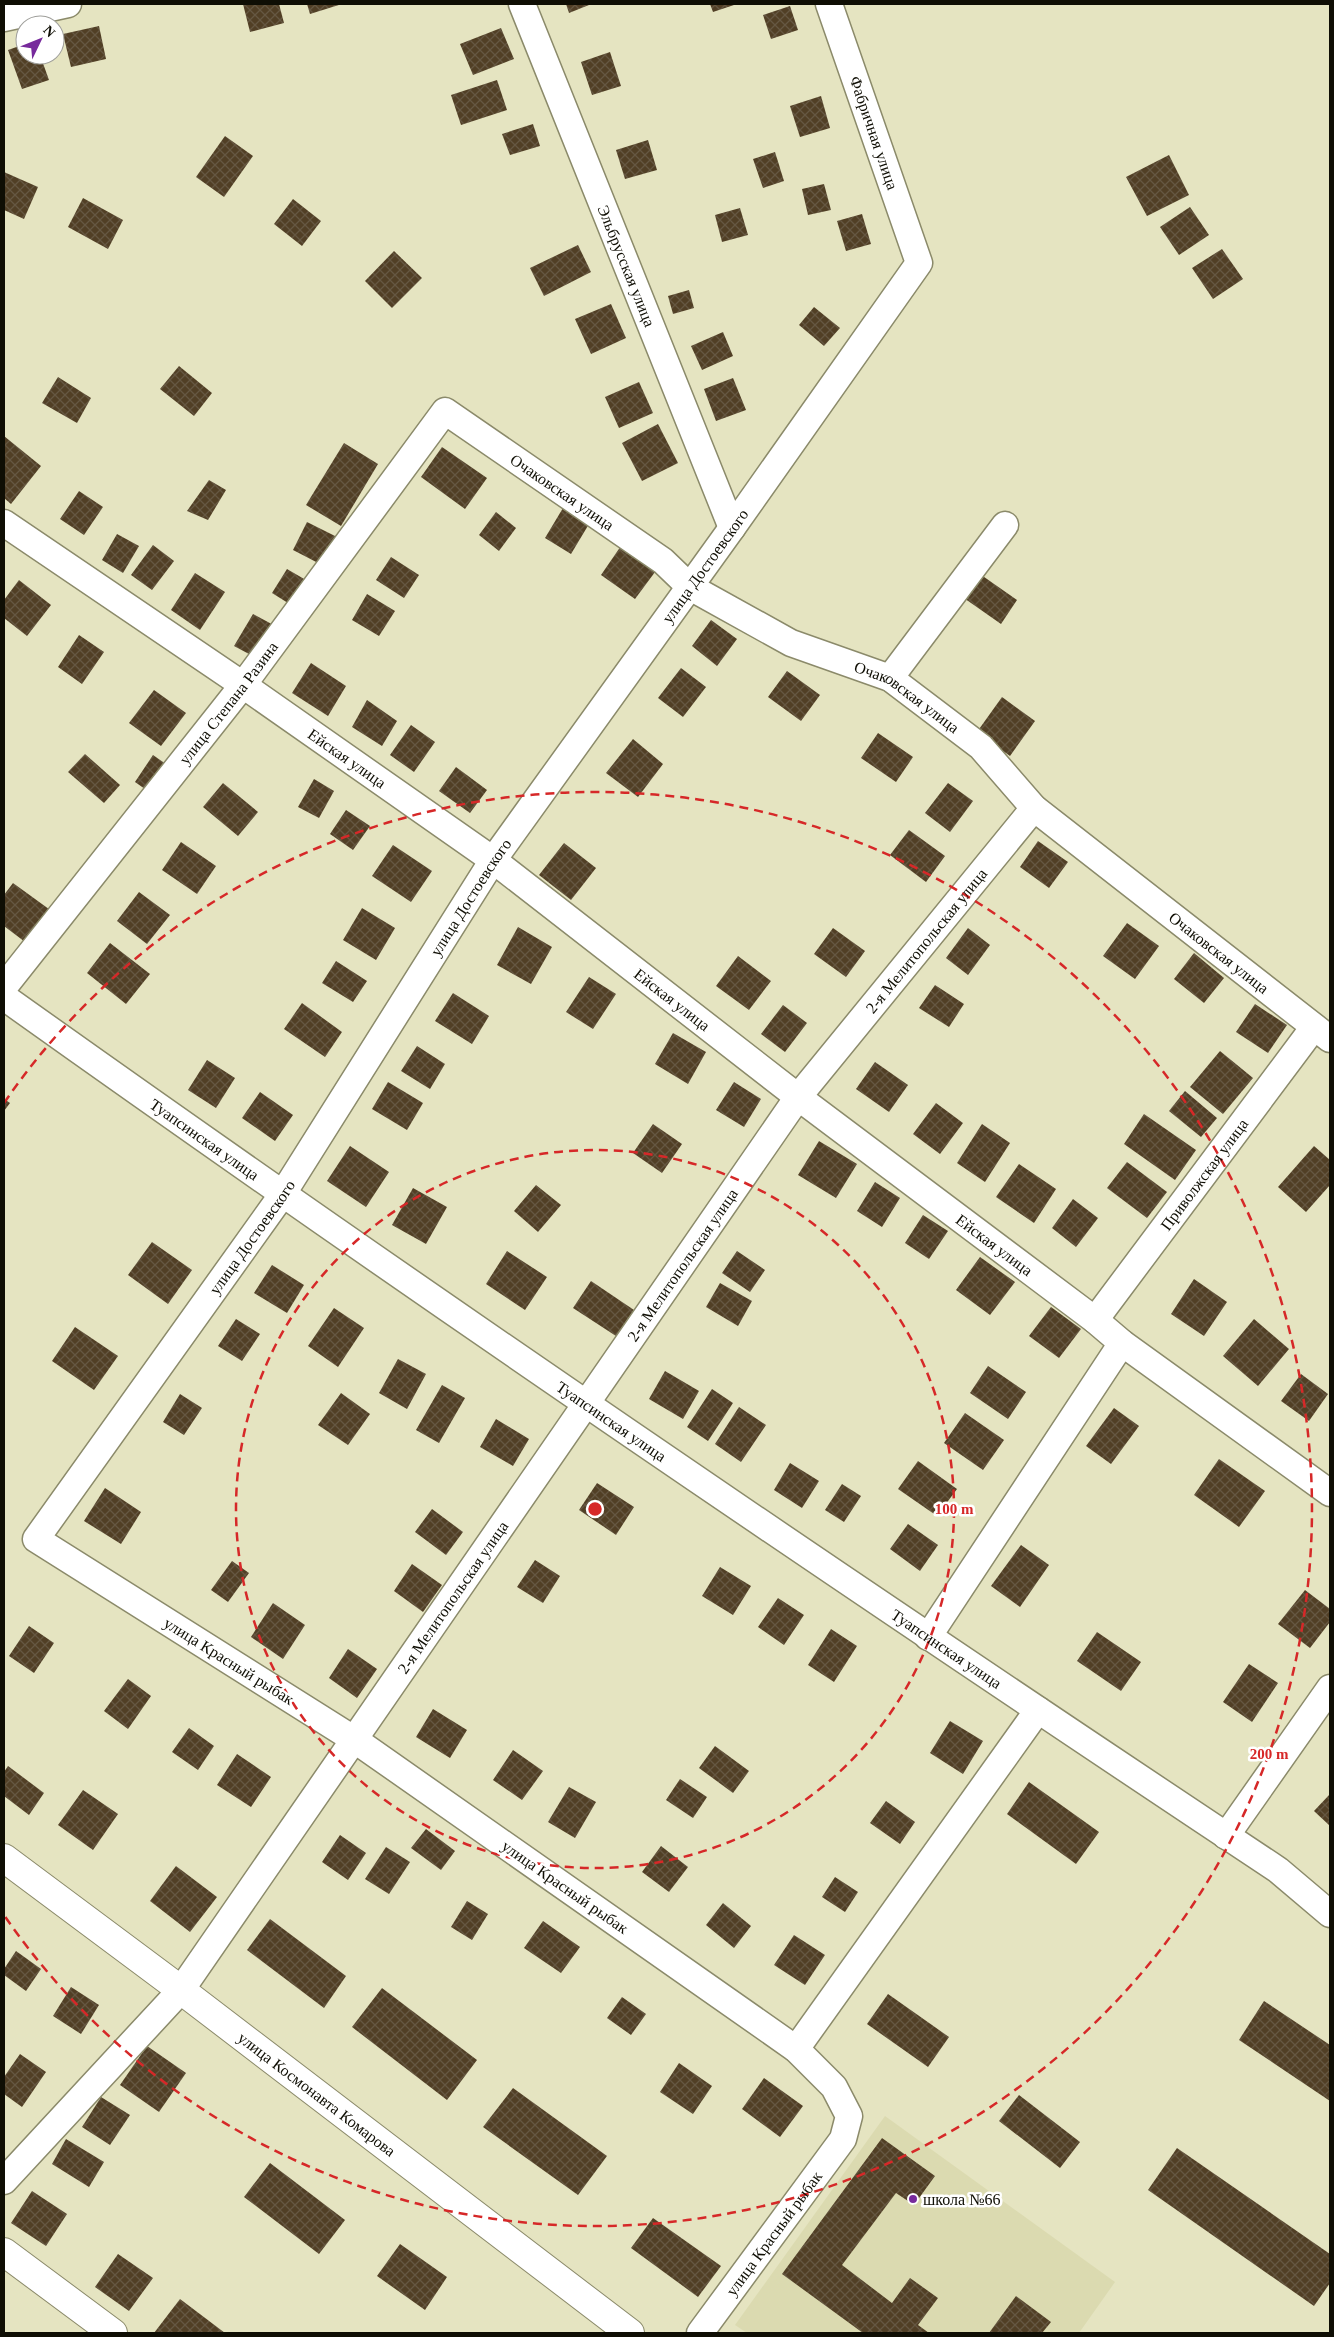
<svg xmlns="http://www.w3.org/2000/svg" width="1334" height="2337" font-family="Georgia,serif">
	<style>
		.built { fill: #dbdab0 }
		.building { fill: url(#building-cross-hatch) }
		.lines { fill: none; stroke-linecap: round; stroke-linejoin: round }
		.street-casing { stroke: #8b8a6a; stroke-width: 29 }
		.secondary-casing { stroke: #8b8a6a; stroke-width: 30 }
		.street { stroke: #fff; stroke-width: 26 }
		.secondary { stroke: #fff; stroke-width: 28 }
		.ring { fill: none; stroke: #d62828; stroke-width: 2.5; stroke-dasharray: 9 6 }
		.poi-dot { fill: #772a9c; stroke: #fff; stroke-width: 2 }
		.labels { text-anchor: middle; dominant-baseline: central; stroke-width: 5; stroke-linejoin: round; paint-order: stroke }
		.street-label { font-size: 16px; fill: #0f0e04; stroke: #fff }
		.poi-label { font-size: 16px; fill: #0f0e04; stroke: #fff; text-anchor: start }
		.centre { fill: #d62828; stroke: #fff; stroke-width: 2.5 }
		.ring-label { font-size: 15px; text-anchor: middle; font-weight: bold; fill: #d62828; stroke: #fff; stroke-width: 5; stroke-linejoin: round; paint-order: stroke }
	</style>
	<defs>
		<pattern id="building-cross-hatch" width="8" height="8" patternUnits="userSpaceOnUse" patternTransform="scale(1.25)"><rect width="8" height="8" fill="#513f25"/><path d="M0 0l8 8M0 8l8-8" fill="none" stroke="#655742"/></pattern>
	</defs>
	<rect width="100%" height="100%" fill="#e5e4c1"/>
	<polygon class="built" points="885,2116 1115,2282 1079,2333 747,2333 735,2325"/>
	<g class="building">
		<polygon points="243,4 279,4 284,23 250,32"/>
		<polygon points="307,4 342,4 310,14"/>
		<polygon points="566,4 588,4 589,5 569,13"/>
		<polygon points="710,4 737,4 713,12"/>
		<polygon points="790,6 798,30 771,39 763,15"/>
		<polygon points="99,26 106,59 71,67 63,34"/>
		<polygon points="501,28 514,59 473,75 460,44"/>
		<polygon points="25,44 25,55 40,55 49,80 22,89 8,50"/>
		<polygon points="610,52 621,86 592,95 581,62"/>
		<polygon points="497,80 507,110 461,125 451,95"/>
		<polygon points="821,96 830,128 800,137 790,106"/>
		<polygon points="533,124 540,146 510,155 502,134"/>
		<polygon points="225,136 253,156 224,197 196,177"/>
		<polygon points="648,140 657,170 625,179 616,150"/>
		<polygon points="775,152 784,181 763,188 753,159"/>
		<polygon points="1169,155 1189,195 1147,216 1126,177"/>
		<polygon points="4,172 38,187 24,219 4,210"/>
		<polygon points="824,184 831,210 808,215 802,189"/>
		<polygon points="83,198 123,220 108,249 68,227"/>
		<polygon points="293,199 321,221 302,246 274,224"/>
		<polygon points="1190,207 1209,235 1179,255 1160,227"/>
		<polygon points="740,208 748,235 722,242 715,215"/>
		<polygon points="862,214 871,244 846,251 837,221"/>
		<polygon points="578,245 591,272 544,296 530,268"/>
		<polygon points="1222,249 1243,279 1213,299 1192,268"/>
		<polygon points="394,251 422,278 392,308 365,281"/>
		<polygon points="689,290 694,308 673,314 668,296"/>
		<polygon points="611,304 626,338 591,354 575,319"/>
		<polygon points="814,307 840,328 824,346 799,325"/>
		<polygon points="723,332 733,356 702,370 691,346"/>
		<polygon points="179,366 212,393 194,416 160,389"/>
		<polygon points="58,377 91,398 77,423 42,403"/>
		<polygon points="733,378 746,410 716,421 704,389"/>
		<polygon points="639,382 653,413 619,428 605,397"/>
		<polygon points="658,424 678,463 642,481 622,443"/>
		<polygon points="4,436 41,466 11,504 4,498"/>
		<polygon points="344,443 378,464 341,526 306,505"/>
		<polygon points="442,447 487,478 465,509 421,477"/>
		<polygon points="209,480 226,490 208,520 187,511"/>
		<polygon points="79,491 103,507 84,535 60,519"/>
		<polygon points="563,508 589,524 571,554 545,538"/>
		<polygon points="496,512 516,528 499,551 479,535"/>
		<polygon points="307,522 337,537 322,565 293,550"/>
		<polygon points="117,534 139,546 123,573 102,560"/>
		<polygon points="623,543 658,568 635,599 601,575"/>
		<polygon points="153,545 174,561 152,590 131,575"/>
		<polygon points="391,557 419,575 404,598 376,580"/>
		<polygon points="287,569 311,583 296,608 272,593"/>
		<polygon points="977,572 1017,600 1001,624 961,596"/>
		<polygon points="195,573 225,592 200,630 171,610"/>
		<polygon points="19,580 51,605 27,636 4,618 4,600"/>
		<polygon points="367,594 395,611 379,636 352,620"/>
		<polygon points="253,614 279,628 260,660 234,646"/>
		<polygon points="711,620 737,639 717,666 692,646"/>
		<polygon points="79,635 104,652 82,684 58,667"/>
		<polygon points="311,663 346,686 328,716 292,693"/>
		<polygon points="681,668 706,687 683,717 658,698"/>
		<polygon points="787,671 820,695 801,721 768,697"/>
		<polygon points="154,690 186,713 161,746 129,723"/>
		<polygon points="1002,697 1035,721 1010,756 977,732"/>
		<polygon points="367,700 397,721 382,746 352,727"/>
		<polygon points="411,725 435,742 414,772 390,755"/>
		<polygon points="878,733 913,757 896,782 861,758"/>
		<polygon points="633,739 663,764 638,797 606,773"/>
		<polygon points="85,754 120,785 104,803 68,772"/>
		<polygon points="153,755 173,769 155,796 135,782"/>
		<polygon points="456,767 487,790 470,813 439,791"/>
		<polygon points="314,779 334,791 319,818 298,807"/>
		<polygon points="223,783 258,812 238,836 203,807"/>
		<polygon points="948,783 973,801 950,832 925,813"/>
		<polygon points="346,810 370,826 353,850 330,834"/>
		<polygon points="909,830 945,856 926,882 890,855"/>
		<polygon points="1038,841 1068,862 1049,888 1020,867"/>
		<polygon points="181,842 216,866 197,894 162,870"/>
		<polygon points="564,843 596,868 571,900 539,875"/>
		<polygon points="393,845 432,871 411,902 372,876"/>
		<polygon points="13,883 53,912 29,945 4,926 4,895"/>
		<polygon points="139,892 170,915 147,944 117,921"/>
		<polygon points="362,908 395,928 376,960 343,940"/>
		<polygon points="1127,923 1159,946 1135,979 1103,956"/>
		<polygon points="518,927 552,947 531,984 497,965"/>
		<polygon points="833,928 865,951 846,977 814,954"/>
		<polygon points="968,928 990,945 968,975 946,958"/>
		<polygon points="110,943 150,974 126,1004 87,973"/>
		<polygon points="1194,953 1224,978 1204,1003 1174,979"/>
		<polygon points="738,956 771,981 749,1010 716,986"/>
		<polygon points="336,961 367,981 353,1002 322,983"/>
		<polygon points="589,977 616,994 593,1029 566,1012"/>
		<polygon points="935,985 964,1004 949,1027 919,1008"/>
		<polygon points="453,993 489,1016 472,1044 435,1021"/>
		<polygon points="302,1003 342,1032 325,1057 284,1029"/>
		<polygon points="1255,1004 1287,1025 1268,1053 1236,1032"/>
		<polygon points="783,1005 807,1023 785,1052 761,1034"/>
		<polygon points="673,1033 706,1052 688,1084 655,1064"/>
		<polygon points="417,1046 445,1064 430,1089 401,1071"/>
		<polygon points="1220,1051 1253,1078 1223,1114 1190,1087"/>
		<polygon points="207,1060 235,1078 216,1108 188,1090"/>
		<polygon points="875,1062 908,1085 889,1112 856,1089"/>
		<polygon points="388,1082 423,1103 407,1130 372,1109"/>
		<polygon points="734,1082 761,1099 744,1127 716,1110"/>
		<polygon points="1185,1091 1217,1118 1201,1137 1169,1111"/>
		<polygon points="260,1092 293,1115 275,1141 242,1118"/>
		<polygon points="4,1099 10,1103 4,1111"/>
		<polygon points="936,1103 963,1123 940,1154 913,1134"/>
		<polygon points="1144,1114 1196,1150 1175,1180 1124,1144"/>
		<polygon points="653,1124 682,1144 662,1173 633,1153"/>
		<polygon points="982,1124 1010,1143 985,1182 957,1163"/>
		<polygon points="819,1141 857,1164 836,1198 798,1175"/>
		<polygon points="350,1146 389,1172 366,1207 327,1181"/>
		<polygon points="1314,1146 1330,1160 1330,1185 1306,1212 1278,1187"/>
		<polygon points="1127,1162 1167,1192 1147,1218 1107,1188"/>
		<polygon points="1019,1164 1056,1189 1034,1223 996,1197"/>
		<polygon points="875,1182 900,1198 882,1227 857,1211"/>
		<polygon points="536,1185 561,1205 538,1232 514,1211"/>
		<polygon points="413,1188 447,1207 426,1244 392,1225"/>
		<polygon points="1073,1199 1098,1218 1076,1247 1052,1228"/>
		<polygon points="923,1215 948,1231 929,1259 905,1243"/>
		<polygon points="152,1242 192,1270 168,1304 128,1275"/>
		<polygon points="507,1251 547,1277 525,1310 486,1284"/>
		<polygon points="737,1251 765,1270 750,1292 722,1273"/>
		<polygon points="980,1257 1015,1282 990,1315 956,1290"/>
		<polygon points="272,1265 304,1285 287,1313 254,1293"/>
		<polygon points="1194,1279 1227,1302 1204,1336 1171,1314"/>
		<polygon points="591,1281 634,1310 616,1336 573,1308"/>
		<polygon points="720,1283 752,1301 738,1326 706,1307"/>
		<polygon points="1051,1307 1081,1329 1059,1358 1029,1336"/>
		<polygon points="334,1308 364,1328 338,1367 308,1346"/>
		<polygon points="236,1319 260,1334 242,1361 218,1346"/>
		<polygon points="1254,1319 1289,1349 1258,1386 1223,1356"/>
		<polygon points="75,1327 118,1356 94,1390 52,1361"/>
		<polygon points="398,1359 426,1374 407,1409 379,1393"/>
		<polygon points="988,1366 1026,1392 1008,1419 970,1393"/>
		<polygon points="665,1371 699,1391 683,1419 649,1399"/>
		<polygon points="1301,1374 1328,1394 1309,1421 1281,1401"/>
		<polygon points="442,1385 465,1398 439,1443 416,1430"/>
		<polygon points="712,1389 733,1403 708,1441 687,1427"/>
		<polygon points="341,1393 370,1414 348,1445 318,1425"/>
		<polygon points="180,1394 202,1408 184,1435 163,1422"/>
		<polygon points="739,1407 766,1425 741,1462 715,1444"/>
		<polygon points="1114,1408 1139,1426 1111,1464 1086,1446"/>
		<polygon points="965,1413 1004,1440 983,1470 944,1443"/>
		<polygon points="496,1419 529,1439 513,1466 480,1447"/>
		<polygon points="1219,1459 1265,1491 1239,1527 1194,1495"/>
		<polygon points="918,1461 957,1489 937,1516 898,1489"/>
		<polygon points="790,1463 819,1481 802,1508 774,1490"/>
		<polygon points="597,1483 634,1507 616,1535 579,1510"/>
		<polygon points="842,1484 861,1496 844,1522 825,1510"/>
		<polygon points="105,1488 141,1512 121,1544 84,1521"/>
		<polygon points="432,1509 463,1532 446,1555 415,1532"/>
		<polygon points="908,1524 938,1545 920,1571 890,1549"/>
		<polygon points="1021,1545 1049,1565 1020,1607 991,1586"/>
		<polygon points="535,1560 560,1576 543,1603 517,1587"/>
		<polygon points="232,1561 249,1573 228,1602 211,1590"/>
		<polygon points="412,1564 442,1585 423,1612 394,1591"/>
		<polygon points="720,1567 751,1586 733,1615 702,1596"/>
		<polygon points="1305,1590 1330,1609 1330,1622 1310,1648 1278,1624"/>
		<polygon points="778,1598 804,1615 784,1645 758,1627"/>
		<polygon points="273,1603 305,1625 283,1659 251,1637"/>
		<polygon points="29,1626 54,1643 34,1673 9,1656"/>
		<polygon points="831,1629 857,1646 834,1682 808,1665"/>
		<polygon points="1097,1632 1141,1662 1121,1691 1077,1661"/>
		<polygon points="348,1649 377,1669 357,1698 329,1678"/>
		<polygon points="1249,1664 1278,1683 1252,1722 1223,1702"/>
		<polygon points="128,1679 151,1696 128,1729 104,1711"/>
		<polygon points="433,1709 467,1730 450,1758 416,1737"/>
		<polygon points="950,1721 983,1741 963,1774 930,1753"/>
		<polygon points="189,1728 214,1746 198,1770 172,1752"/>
		<polygon points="715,1746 749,1771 733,1793 699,1768"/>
		<polygon points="513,1750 543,1771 522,1800 493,1780"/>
		<polygon points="237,1754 271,1777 251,1807 217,1785"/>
		<polygon points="8,1766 44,1793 29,1815 4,1796 4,1772"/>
		<polygon points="680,1779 707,1797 693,1818 666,1800"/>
		<polygon points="1029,1782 1099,1832 1076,1864 1007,1814"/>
		<polygon points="569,1787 596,1802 575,1838 548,1822"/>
		<polygon points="83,1790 118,1814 93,1850 58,1825"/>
		<polygon points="1330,1794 1330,1826 1314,1811"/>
		<polygon points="886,1801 915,1822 900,1844 870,1823"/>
		<polygon points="426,1829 455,1851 441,1870 411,1848"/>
		<polygon points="340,1835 366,1853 348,1880 322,1862"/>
		<polygon points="661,1846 688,1867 669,1892 642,1872"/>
		<polygon points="386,1847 410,1862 389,1894 365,1879"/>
		<polygon points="176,1866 217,1897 190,1932 150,1901"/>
		<polygon points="835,1877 858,1892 845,1912 822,1897"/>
		<polygon points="467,1901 488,1914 472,1940 451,1927"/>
		<polygon points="723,1903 751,1926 734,1948 706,1925"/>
		<polygon points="270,1919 346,1976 324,2008 247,1950"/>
		<polygon points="543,1921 580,1947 561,1973 524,1948"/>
		<polygon points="794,1935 825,1955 805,1985 774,1965"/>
		<polygon points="16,1951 41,1969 26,1991 4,1975 4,1969"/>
		<polygon points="71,1987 99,2005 81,2034 53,2016"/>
		<polygon points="382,1988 477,2060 447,2100 352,2027"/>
		<polygon points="888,1994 949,2037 928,2067 867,2024"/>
		<polygon points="622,1997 646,2014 631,2035 607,2018"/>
		<polygon points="1264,2001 1330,2045 1330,2101 1239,2040"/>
		<polygon points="147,2046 186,2073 159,2112 120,2085"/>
		<polygon points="20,2054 46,2072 22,2107 4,2094 4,2077"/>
		<polygon points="679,2063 712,2086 693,2114 660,2092"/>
		<polygon points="764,2078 803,2106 780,2137 742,2109"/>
		<polygon points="513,2088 607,2156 578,2195 483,2127"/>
		<polygon points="1019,2095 1080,2142 1060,2168 999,2121"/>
		<polygon points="101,2097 130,2115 110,2145 82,2127"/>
		<polygon points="882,2138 935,2176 914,2205 896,2193 842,2265 892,2303 910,2278 938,2298 918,2325 929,2333 863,2333 782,2274"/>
		<polygon points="66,2139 104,2162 89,2187 52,2164"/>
		<polygon points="1177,2148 1330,2254 1330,2283 1314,2306 1148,2190"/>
		<polygon points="270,2163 345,2220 319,2254 244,2197"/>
		<polygon points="32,2191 67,2214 46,2246 11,2223"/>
		<polygon points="653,2218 721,2266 698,2297 631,2248"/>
		<polygon points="400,2244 447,2277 425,2310 377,2276"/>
		<polygon points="118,2254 153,2278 129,2311 95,2287"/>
		<polygon points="1016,2296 1051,2322 1042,2333 989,2333"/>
		<polygon points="180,2299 225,2333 154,2333"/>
	</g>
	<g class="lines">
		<defs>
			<g id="street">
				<path id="s1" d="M522 4 732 528"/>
				<polyline points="4,18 68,4"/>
				<path id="s2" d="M4 523 243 685 493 860 798 1097 1095 1320 1122 1343 1330 1493"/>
				<polyline points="890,678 1005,525"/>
				<path id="s3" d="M4 987 243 685 445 411 663 561 690 587 791 643 890 678 981 747 1034 808 1330 1039"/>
				<path id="s4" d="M4 997C423 1296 849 1585 1278 1870L1330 1914"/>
				<path id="s5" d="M1095 1320 1314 1027"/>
				<polyline points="928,1637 1122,1343"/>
				<polyline points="1226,1836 1330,1688"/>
				<polyline points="796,2049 1038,1710"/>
				<path id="s6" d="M4 2181 181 1990 798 1097 1034 808"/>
				<path id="s7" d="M700 2333 843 2139 849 2116 834 2087 796 2049 355 1740 36 1539 282 1195 493 860 732 528 919 263 829 4"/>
			</g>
			<g id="secondary">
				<path id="s8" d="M4 1858 181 1990 630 2333"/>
				<polyline points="4,2252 113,2333"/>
			</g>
		</defs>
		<use href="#street" class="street-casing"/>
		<use href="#secondary" class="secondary-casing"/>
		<use href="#street" class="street"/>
		<use href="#secondary" class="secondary"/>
	</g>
	<g class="ring">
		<circle cx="595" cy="1509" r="359"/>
		<path d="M4 1103A717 717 0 1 1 4 1915"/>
	</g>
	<circle class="poi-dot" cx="913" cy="2199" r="5"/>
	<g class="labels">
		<g class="street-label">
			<text transform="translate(874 133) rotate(71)">Фабричная улица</text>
			<text stroke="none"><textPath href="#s1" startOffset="282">Эльбрусская улица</textPath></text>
			<text stroke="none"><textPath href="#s3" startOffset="868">Очаковская улица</textPath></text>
			<text stroke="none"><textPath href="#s7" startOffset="2448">улица Достоевского</textPath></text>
			<text stroke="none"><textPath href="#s3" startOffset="1272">Очаковская улица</textPath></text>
			<text stroke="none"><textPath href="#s3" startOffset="362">улица Степана Разина</textPath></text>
			<text stroke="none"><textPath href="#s2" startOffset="416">Ейская улица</textPath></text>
			<text stroke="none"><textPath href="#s7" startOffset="2042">улица Достоевского</textPath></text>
			<text stroke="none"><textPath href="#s6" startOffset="1548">2-я Мелитопольская улица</textPath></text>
			<text stroke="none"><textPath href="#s3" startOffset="1678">Очаковская улица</textPath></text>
			<text stroke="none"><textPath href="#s2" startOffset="821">Ейская улица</textPath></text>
			<text stroke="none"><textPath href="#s4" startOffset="246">Туапсинская улица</textPath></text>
			<text stroke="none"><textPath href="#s5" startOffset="182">Приволжская улица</textPath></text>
			<text stroke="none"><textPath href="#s7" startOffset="1638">улица Достоевского</textPath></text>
			<text stroke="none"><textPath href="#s2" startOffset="1226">Ейская улица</textPath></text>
			<text stroke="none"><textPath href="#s6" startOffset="1142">2-я Мелитопольская улица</textPath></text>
			<text stroke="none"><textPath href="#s4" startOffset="741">Туапсинская улица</textPath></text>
			<text stroke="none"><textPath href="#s6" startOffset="738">2-я Мелитопольская улица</textPath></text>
			<text stroke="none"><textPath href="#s4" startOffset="1146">Туапсинская улица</textPath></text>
			<text transform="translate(229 1661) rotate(32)">улица Красный рыбак</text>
			<text transform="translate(565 1887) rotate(35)">улица Красный рыбак</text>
			<text stroke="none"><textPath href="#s8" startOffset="392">улица Космонавта Комарова</textPath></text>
			<text stroke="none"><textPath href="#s7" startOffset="124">улица Красный рыбак</textPath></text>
		</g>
		<g class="poi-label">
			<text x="923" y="2199">школа №66</text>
		</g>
	</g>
	<circle cx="595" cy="1509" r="8" class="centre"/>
	<g class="ring-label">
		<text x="954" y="1514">100 m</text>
		<text x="1269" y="1759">200 m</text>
	</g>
	<rect width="1334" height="2337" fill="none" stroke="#0f0e04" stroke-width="10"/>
	<g transform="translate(40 40) rotate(47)"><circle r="24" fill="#ffffff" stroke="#9f9f9b"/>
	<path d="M0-4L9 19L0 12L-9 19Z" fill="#772a9c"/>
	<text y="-8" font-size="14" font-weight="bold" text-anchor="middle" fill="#0f0e04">N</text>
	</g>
</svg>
